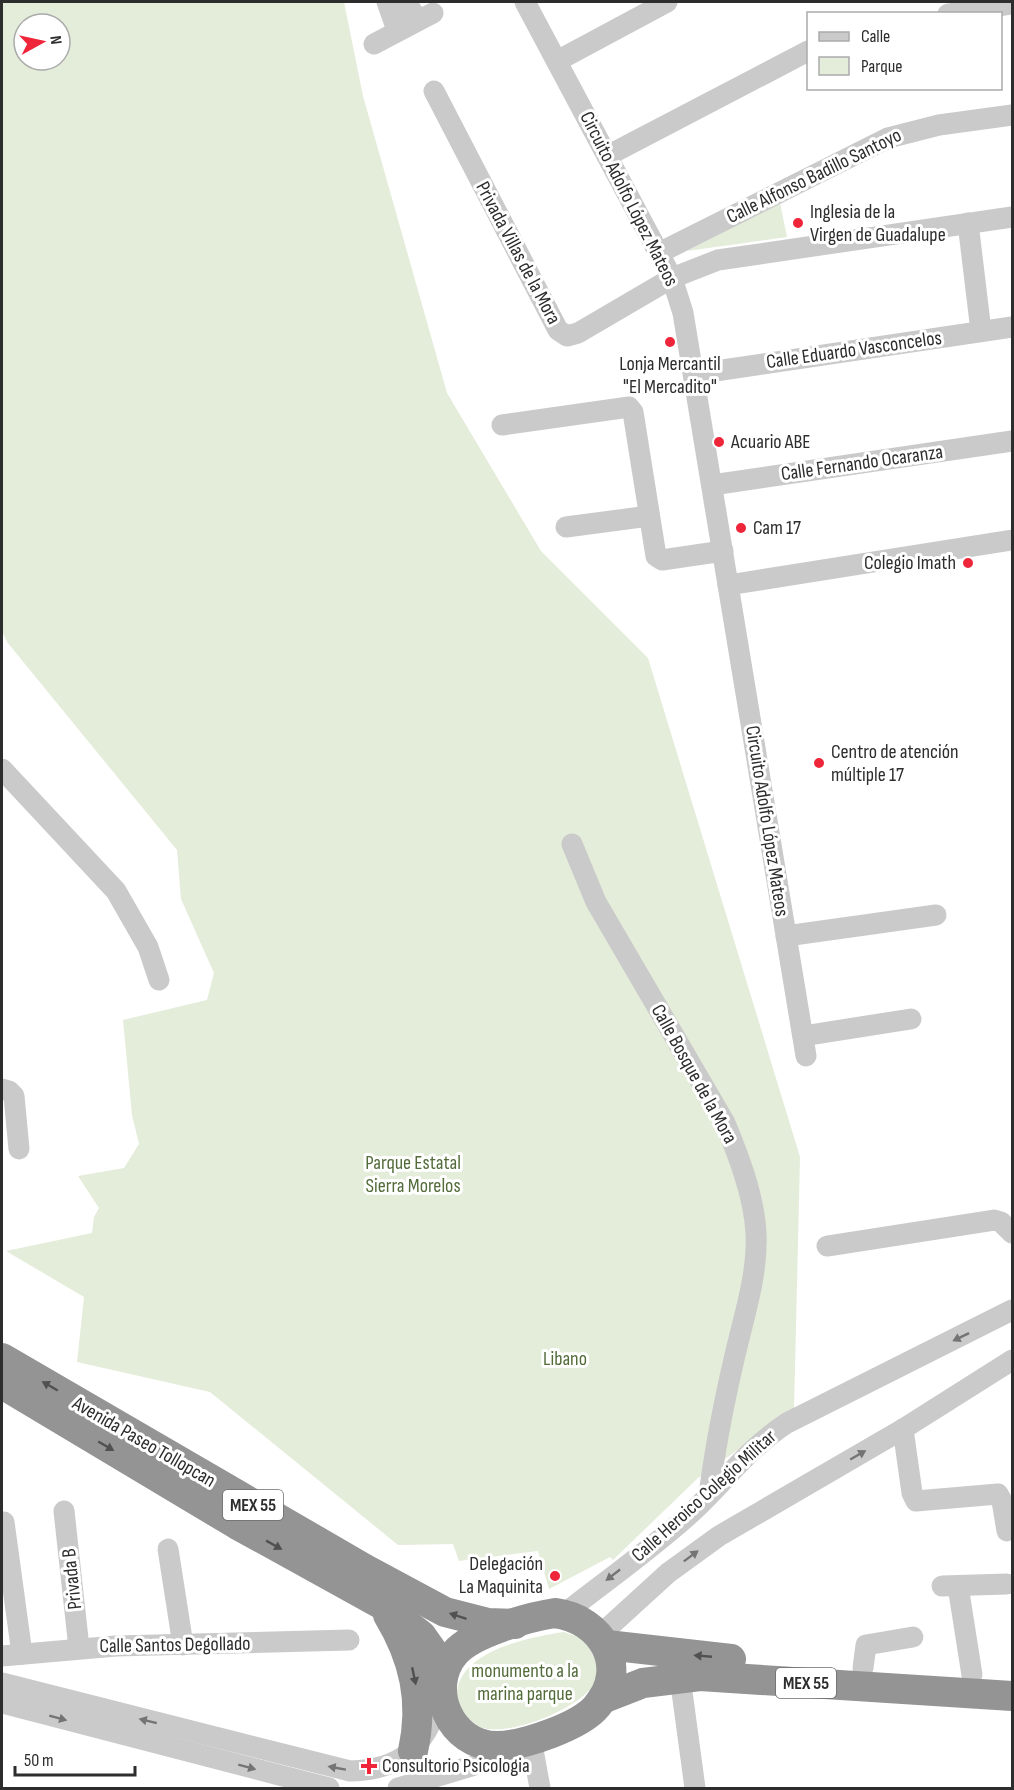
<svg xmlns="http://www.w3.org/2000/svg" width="1014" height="1790" font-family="'Sofia Sans Condensed',sans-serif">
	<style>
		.green { fill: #e4ecda; fill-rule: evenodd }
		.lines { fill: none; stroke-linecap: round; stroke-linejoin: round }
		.minor { stroke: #cacaca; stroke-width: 21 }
		.highway { stroke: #949494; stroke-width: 30 }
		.oneway { fill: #747474 }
		.oneway2 { fill: #515151 }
		.poi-dot { fill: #ef253a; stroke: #fff; stroke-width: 2 }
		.labels { text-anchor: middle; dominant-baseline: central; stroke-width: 6; stroke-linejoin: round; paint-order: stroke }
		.shield { fill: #fff; stroke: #6c6c6c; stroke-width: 1.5 }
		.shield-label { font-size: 18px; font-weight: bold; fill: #2d2d2d }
		.street-label { font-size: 20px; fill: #2d2d2d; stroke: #fff }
		.poi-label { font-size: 20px; fill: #2d2d2d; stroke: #fff; text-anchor: start }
		.park-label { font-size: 20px; fill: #526b39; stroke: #fff }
	</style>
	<rect width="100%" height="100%" fill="#fff"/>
	<g class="green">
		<path d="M2 2H344L363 96 447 393 541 551 648 658 800 1157 794 1410 698 1478 613 1560 610 1557 549 1589 538 1551 459 1561 453 1544 398 1545 210 1392 77 1362 84 1297 6 1251 92 1233 94 1217 99 1208 78 1176 124 1168 139 1144 132 1115 123 1020 207 1000 214 973 181 899 177 850 7 642 2 631ZM24 24H60V60H24Z"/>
		<polygon points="780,203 787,237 687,251"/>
		<path d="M564 1632 584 1639 599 1666C597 1673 596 1682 592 1687 574 1711 498 1743 472 1723 463 1717 457 1707 457 1697 455 1652 529 1637 564 1632Z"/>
	</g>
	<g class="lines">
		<g class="minor">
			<polyline points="387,2 397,30"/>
			<polyline points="406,2 418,20"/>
			<polyline points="525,2 672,278 683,313 806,1056"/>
			<polyline points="948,14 1012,4"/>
			<polyline points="374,44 433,13"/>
			<polyline points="557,61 667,2"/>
			<polyline points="434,91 558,330 567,336 578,333 672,278 718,260 1012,217"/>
			<polyline points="607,156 808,51"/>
			<polyline points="968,223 981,331"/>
			<polyline points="659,253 888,138 939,125 1012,115"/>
			<polyline points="695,374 1012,327"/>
			<polyline points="502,425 629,407 633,412 656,556 662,560 723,551"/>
			<polyline points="712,485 1012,441"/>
			<polyline points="566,527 649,516"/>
			<polyline points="728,585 1012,540"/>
			<polyline points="2,769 116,891 148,947 159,980"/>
			<path d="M572 844 596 902 725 1123C739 1157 754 1196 756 1233 758 1274 744 1316 735 1355 724 1402 715 1448 709 1495"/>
			<polyline points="786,936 936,915"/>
			<polyline points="803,1036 911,1019"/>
			<polyline points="2,1089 9,1091 14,1096 19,1149"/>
			<polyline points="827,1246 994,1220 1001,1222 1012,1233"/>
			<polyline points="903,1429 912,1493 916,1501 998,1494 1002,1501 1007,1531"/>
			<polyline points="64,1511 79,1648"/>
			<polyline points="4,1522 22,1654"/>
			<polyline points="168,1549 183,1645"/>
			<polyline points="942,1586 1007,1584"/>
			<polyline points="958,1586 972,1675"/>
			<path d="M564 1614C606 1581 650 1550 690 1514 725 1482 746 1450 787 1423L1012 1310"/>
			<polyline points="600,1635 668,1573 719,1536 903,1429 1012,1360"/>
			<polyline points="2,1656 116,1646 349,1640"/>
			<polyline points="863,1668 866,1645 913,1637"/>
			<polyline points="680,1677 695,1788"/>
			<path d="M2 1683 350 1771C404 1770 425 1745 442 1697"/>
			<polyline points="2,1703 329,1788"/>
			<polyline points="531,1739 540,1788"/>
			<polyline points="398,1788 485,1762 506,1745"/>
		</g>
		<g class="highway">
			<polyline points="2,1358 365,1569 445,1612 488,1623 515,1624"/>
			<polyline points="2,1384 236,1524 381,1604 421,1635 438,1659 443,1675"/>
			<path d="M555 1613C602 1619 630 1667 597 1706 581 1726 523 1746 497 1746 450 1746 425 1688 455 1653 472 1633 529 1617 555 1613Z"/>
			<path d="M388 1615C414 1658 424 1701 413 1751"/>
			<polyline points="607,1645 731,1659"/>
			<polyline points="602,1699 643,1683 700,1676 1012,1696"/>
		</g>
	</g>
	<defs><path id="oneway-solid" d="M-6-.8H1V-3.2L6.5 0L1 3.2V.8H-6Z" transform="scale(1.5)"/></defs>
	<g class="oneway">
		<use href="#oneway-solid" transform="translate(961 1337) rotate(154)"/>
		<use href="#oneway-solid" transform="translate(858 1455) rotate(-30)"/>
		<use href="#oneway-solid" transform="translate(691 1556) rotate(-37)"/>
		<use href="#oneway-solid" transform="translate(613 1575) rotate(142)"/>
		<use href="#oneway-solid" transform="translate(58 1718) rotate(15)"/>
		<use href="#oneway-solid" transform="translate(148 1721) rotate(-166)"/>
		<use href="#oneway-solid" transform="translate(247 1767) rotate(15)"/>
		<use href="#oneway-solid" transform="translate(337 1768) rotate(-170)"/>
	</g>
	<g class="oneway2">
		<use href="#oneway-solid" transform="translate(50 1386) rotate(-150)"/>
		<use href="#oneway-solid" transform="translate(106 1446) rotate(30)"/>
		<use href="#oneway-solid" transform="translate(274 1545) rotate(29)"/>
		<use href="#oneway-solid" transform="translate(458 1616) rotate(-162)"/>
		<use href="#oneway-solid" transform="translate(703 1656) rotate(-175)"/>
		<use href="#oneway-solid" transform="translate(414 1676) rotate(78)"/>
	</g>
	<g class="poi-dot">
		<circle cx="798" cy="223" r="6"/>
		<circle cx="670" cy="342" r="6"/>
		<circle cx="719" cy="442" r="6"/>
		<circle cx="741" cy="528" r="6"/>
		<circle cx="968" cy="563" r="6"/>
		<circle cx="819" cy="763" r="6"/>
		<circle cx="555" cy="1576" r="6"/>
		<path d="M366 1757h6v6h6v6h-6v6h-6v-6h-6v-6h6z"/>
	</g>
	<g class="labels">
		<g class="shield">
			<rect x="223" y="1490" width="60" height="30" rx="4.5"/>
			<rect x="776" y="1668" width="60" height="30" rx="4.5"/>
		</g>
		<g class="shield-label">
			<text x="253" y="1505">MEX 55</text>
			<text x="806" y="1683">MEX 55</text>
		</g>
		<g class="street-label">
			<text transform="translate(814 176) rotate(-26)">Calle Alfonso Badillo Santoyo</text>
			<text transform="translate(629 199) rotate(63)">Circuito Adolfo López Mateos</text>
			<text transform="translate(518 253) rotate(62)">Privada Villas de la Mora</text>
			<text transform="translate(854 350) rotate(-8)">Calle Eduardo Vasconcelos</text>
			<text transform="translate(862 463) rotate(-8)">Calle Fernando Ocaranza</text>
			<text transform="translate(767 821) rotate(81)">Circuito Adolfo López Mateos</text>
			<text transform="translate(694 1074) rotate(61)">Calle Bosque de la Mora</text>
			<text transform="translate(144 1442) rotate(30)">Avenida Paseo Tollopcan</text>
			<text transform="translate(704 1496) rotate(-42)">Calle Heroico Colegio Militar</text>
			<text transform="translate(72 1579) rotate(-96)">Privada B</text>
			<text transform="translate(175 1645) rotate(-1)">Calle Santos Degollado</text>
		</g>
		<g class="poi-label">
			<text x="810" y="212">Inglesia de la<tspan x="810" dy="23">Virgen de Guadalupe</tspan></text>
			<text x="670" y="364" text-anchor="middle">Lonja Mercantil<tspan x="670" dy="23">"El Mercadito"</tspan></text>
			<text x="731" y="442">Acuario ABE</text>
			<text x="753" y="528">Cam 17</text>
			<text x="956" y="563" text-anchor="end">Colegio Imath</text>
			<text x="831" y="752">Centro de atención<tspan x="831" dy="23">múltiple 17</tspan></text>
			<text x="543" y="1564" text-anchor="end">Delegación<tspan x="543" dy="23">La Maquinita</tspan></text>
			<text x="382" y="1766">Consultorio Psicologia</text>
		</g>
		<g class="park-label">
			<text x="413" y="1163">Parque Estatal<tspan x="413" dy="23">Sierra Morelos</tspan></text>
			<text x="565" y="1359">Libano</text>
			<text x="525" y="1671">monumento a la<tspan x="525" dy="23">marina parque</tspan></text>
		</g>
	</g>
	<rect width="1014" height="1790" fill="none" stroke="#2d2d2d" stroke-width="6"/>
	<rect x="807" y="12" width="195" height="78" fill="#ffffff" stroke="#ababab" stroke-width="1.5"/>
	<rect x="819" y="32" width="30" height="9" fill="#cacaca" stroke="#ababab" stroke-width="1.5"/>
	<text x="861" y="42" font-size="18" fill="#2d2d2d">Calle</text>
	<rect x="819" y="57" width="30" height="18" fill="#e4ecda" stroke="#ababab" stroke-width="1.5"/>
	<text x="861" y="72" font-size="18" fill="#2d2d2d">Parque</text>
	<g transform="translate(42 42) rotate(82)"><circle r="28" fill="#ffffff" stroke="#ababab" stroke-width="1.5"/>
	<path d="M0-4.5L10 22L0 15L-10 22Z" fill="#ef253a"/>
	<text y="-9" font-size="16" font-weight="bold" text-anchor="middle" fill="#2d2d2d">N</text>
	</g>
	<path d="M15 1766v9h120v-9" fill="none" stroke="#2d2d2d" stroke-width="3"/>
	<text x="24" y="1766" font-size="18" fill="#2d2d2d" stroke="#ffffff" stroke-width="4.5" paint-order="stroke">50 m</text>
</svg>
